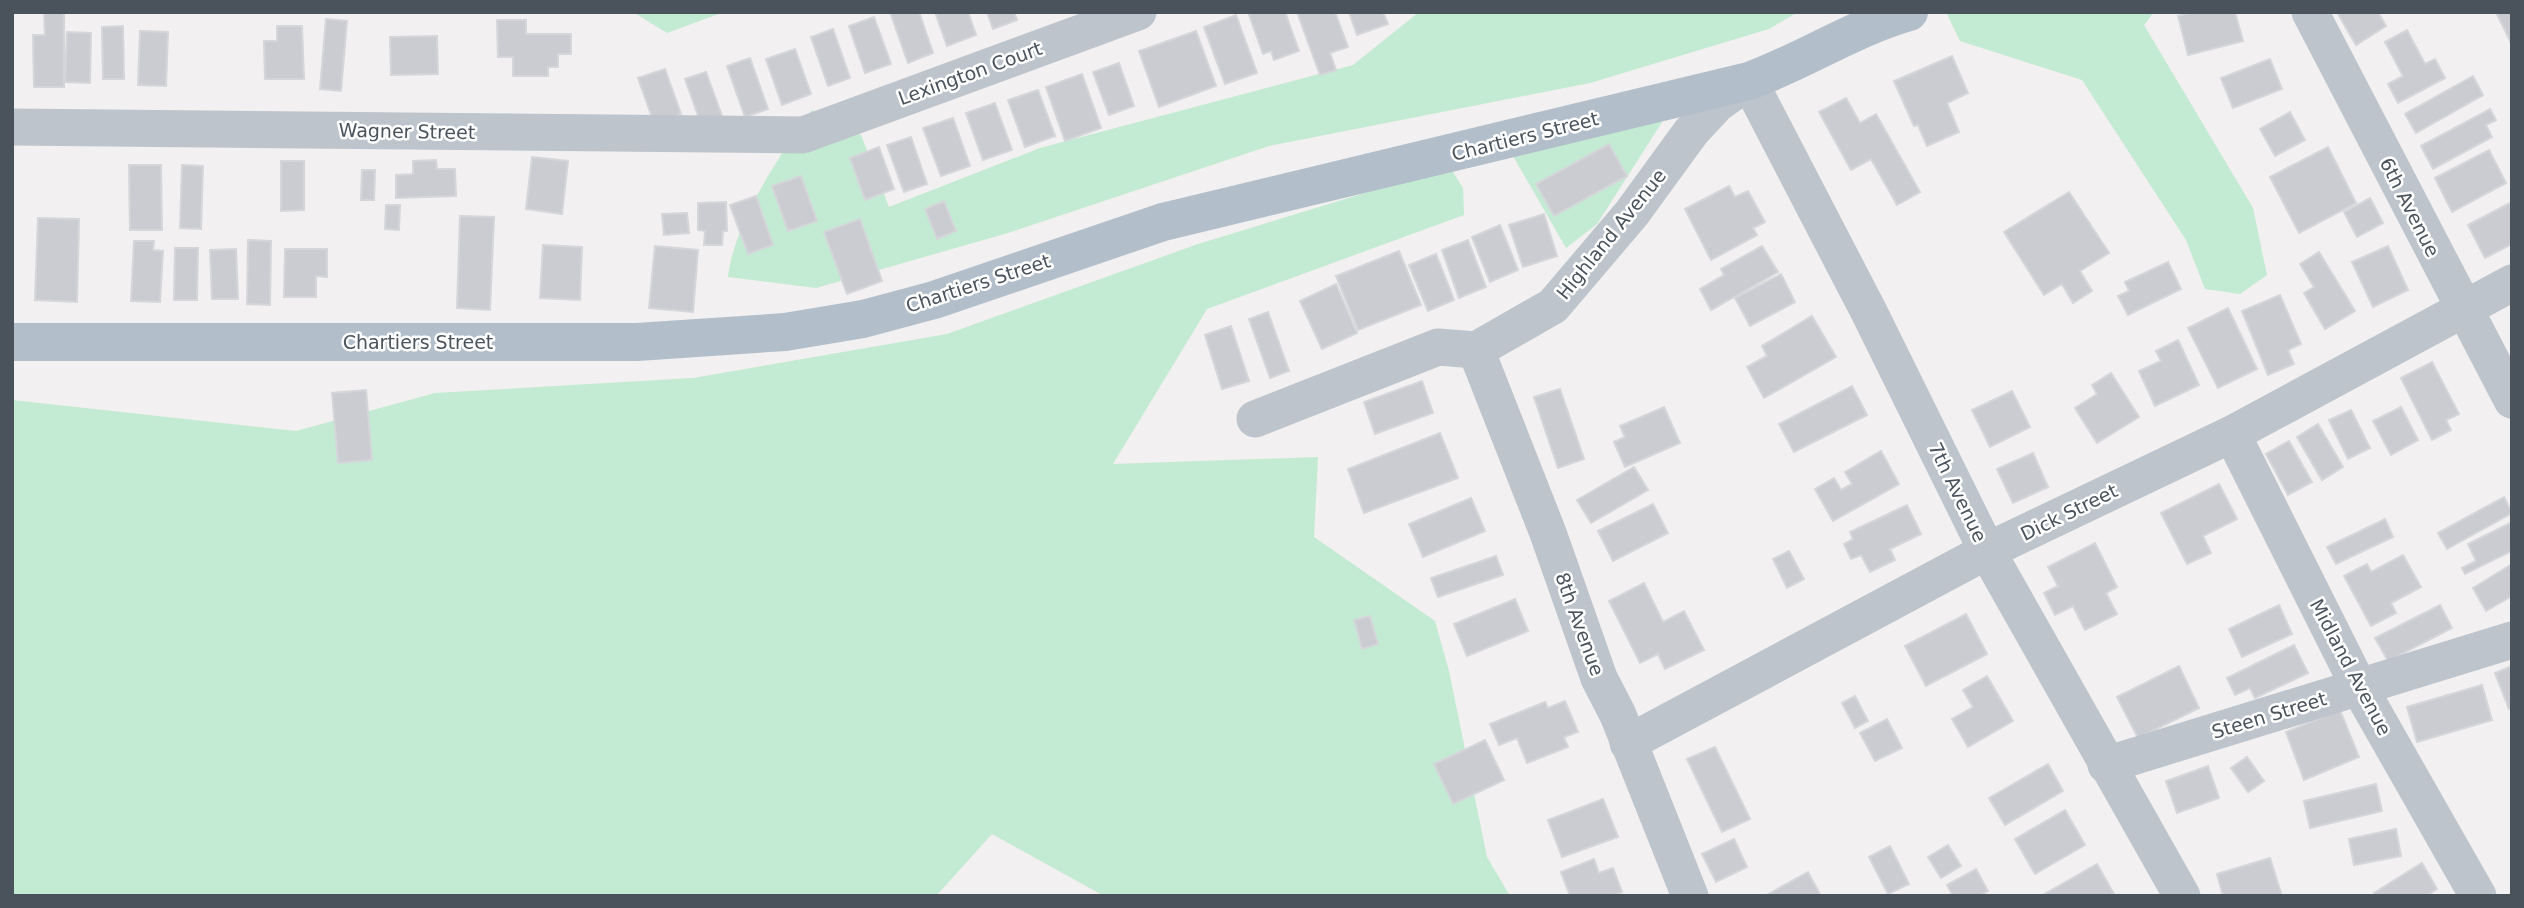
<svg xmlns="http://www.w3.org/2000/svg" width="2524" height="908" font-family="'DejaVu Sans',sans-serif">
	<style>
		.green { fill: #c3ead2 }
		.building { fill: #cbccd2; stroke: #d4d6da; stroke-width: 2 }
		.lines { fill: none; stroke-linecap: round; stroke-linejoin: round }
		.minor { stroke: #bdc4cb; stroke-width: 37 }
		.primary { stroke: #b2bfcb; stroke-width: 38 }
		.labels { text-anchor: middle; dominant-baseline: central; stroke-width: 5; stroke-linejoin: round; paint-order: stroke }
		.street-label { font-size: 19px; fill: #4a535b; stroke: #fff }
	</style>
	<rect width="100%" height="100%" fill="#f2f0f0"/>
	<g class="green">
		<polygon points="633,12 724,12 667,33"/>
		<path d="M1419 12H1798L1769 29 1590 83 1269 146 1008 233 816 288 728 277C734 223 780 154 812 110L861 135 889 207 1040 148 1353 65Z"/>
		<polygon points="1946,12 2154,12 2144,25 2253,208 2267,275 2240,294 2205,289 2186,240 2082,80 1960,41"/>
		<polygon points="1664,119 1597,224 1566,248 1513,156"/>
		<polygon points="1450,167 1463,188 1464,215 1207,309 1113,464 1318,457 1314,537 1435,621 1449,671 1487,857 1510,896 1104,896 992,834 936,896 12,896 12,400 296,431 435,393 693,378 947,334 1198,244"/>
	</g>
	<g class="building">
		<polygon points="44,12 64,12 64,87 34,87 33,35 45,35"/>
		<polygon points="890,12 919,12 933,53 908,63"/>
		<polygon points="935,12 968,12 976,35 947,46"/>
		<polygon points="987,12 1014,12 1017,20 993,29"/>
		<polygon points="1248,12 1285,12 1299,51 1274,60 1271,51 1263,54"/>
		<polygon points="1297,12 1335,12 1348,47 1330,53 1336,70 1320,75"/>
		<polygon points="1349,12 1383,12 1388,24 1357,35"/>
		<polygon points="2193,12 2235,12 2243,41 2188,55 2178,16"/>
		<polygon points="2337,12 2378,12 2386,26 2356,45"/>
		<polygon points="2496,12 2512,12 2512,45"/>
		<polygon points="1236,15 1257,73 1225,84 1204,27"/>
		<polygon points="874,17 891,64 865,73 849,26"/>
		<polygon points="326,19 347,21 341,91 320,89"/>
		<polygon points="497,20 526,20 526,34 571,34 571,54 558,54 558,67 548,67 548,76 513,76 513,57 498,57"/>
		<polygon points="123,26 124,79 103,79 102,27"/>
		<polygon points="277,26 302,26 304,79 265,79 264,41 277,41"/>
		<polygon points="833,29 850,78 828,86 811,37"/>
		<polygon points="2407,30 2425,64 2435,59 2445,78 2398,103 2388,84 2403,76 2385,42"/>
		<polygon points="140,31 168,32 166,86 138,85"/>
		<polygon points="1196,31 1216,86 1159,107 1139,51"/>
		<polygon points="67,32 91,33 90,83 65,82"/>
		<polygon points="437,36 438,74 391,75 390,37"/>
		<polygon points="795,49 811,94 782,105 766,59"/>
		<polygon points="1952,56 1968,93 1947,103 1959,132 1927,146 1918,125 1914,126 1894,81"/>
		<polygon points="750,58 768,109 745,117 727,66"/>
		<polygon points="2270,59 2282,89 2233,108 2221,78"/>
		<polygon points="1119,63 1134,106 1109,115 1093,72"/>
		<polygon points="665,69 681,114 654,123 638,78"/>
		<polygon points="706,72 722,116 701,124 685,79"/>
		<polygon points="1082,74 1101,128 1065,141 1046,87"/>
		<polygon points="2473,76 2483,95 2416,133 2405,114"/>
		<polygon points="1038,90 1055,136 1025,147 1008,100"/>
		<polygon points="1846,98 1860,123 1876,114 1920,192 1897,205 1871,159 1851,170 1819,112"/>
		<polygon points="995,103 1012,150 983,160 966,113"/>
		<polygon points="2490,109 2496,120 2486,125 2492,137 2433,169 2421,146"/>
		<polygon points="2290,112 2305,140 2275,156 2260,129"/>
		<polygon points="953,118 970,166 941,176 923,128"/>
		<polygon points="911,137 927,184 904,192 887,145"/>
		<polygon points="1609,144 1627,176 1554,216 1536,184"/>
		<polygon points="879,147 894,189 865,200 850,158"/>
		<polygon points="2328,147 2356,203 2299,233 2270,177"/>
		<polygon points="2489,150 2506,183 2452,212 2435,178"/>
		<polygon points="532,157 568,161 562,214 526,209"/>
		<polygon points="436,160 437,169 455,169 456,196 396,198 396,175 413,174 413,161"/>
		<polygon points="281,161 304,161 304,210 281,211"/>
		<polygon points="129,165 161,165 162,230 130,230"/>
		<polygon points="182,165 203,166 201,229 180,228"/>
		<polygon points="362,170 375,170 374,200 361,200"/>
		<polygon points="801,176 817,221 788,231 772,186"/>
		<polygon points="1729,186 1735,197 1748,191 1765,222 1753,228 1757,235 1711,260 1685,209"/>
		<polygon points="2069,192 2109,253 2080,271 2092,291 2073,303 2062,284 2044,295 2004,232"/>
		<polygon points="756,196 773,245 748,254 730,205"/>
		<polygon points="2370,198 2383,223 2357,237 2344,212"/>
		<polygon points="944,201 956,231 937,239 925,209"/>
		<polygon points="726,202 727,231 723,231 722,245 704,245 705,231 698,230 698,203"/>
		<polygon points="2512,202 2512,244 2485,258 2468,225"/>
		<polygon points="386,205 400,205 399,230 385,229"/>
		<polygon points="687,213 689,233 664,235 662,214"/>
		<polygon points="1544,214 1557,256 1523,267 1509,225"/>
		<polygon points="460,216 494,217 490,310 457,308"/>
		<polygon points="38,218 79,219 77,302 35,300"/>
		<polygon points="860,219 882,281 847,294 824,232"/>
		<polygon points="1500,225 1518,270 1490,282 1472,237"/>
		<polygon points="248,240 271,241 270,305 247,304"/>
		<polygon points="1468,240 1486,287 1459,298 1442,250"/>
		<polygon points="134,241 154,241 153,250 163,251 160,302 131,301"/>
		<polygon points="543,245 582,247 580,300 540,298"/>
		<polygon points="655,246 698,250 693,312 649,308"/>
		<polygon points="1762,246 1778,272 1711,310 1700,289 1724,275 1721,269"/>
		<polygon points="2388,246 2408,290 2373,307 2352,262"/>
		<polygon points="175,248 198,248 197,300 174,300"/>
		<polygon points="236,249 238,299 212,299 210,250"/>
		<polygon points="285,249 327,249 327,277 316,276 316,297 284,297"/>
		<polygon points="1399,251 1421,305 1358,330 1336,276"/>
		<polygon points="2319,252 2355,311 2325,329 2304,293 2314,287 2300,264"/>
		<polygon points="1436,254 1454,300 1428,311 1409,265"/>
		<polygon points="2168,262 2181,289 2128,315 2118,296 2129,291 2125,282"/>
		<polygon points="1781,274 1795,302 1750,326 1735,298"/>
		<polygon points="1336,284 1357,333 1322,349 1300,301"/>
		<polygon points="2280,295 2301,344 2288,350 2294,364 2268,375 2242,311"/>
		<polygon points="2228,308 2257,369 2218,388 2188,328"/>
		<polygon points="1268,312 1289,371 1270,378 1249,319"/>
		<polygon points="1812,316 1836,357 1764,398 1747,367 1767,356 1762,346"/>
		<polygon points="1231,326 1249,381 1222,389 1205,335"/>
		<polygon points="2178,340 2199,385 2155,406 2139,371 2161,361 2156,351"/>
		<polygon points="2432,362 2459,414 2446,420 2451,430 2432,440 2401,378"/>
		<polygon points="2111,373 2139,417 2097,443 2075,408 2097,394 2092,385"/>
		<polygon points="1422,381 1433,413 1375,434 1364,402"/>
		<polygon points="1852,386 1867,415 1794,452 1779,424"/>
		<polygon points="1560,389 1584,459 1558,468 1534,397"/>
		<polygon points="366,390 372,460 338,463 332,393"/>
		<polygon points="2012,391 2030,427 1990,447 1972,410"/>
		<polygon points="1664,407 1680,443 1625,467 1614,442 1625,437 1620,426"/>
		<polygon points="2401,407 2418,440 2391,455 2373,421"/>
		<polygon points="2351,410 2370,448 2348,459 2329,420"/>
		<polygon points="2318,424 2343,467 2322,480 2297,437"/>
		<polygon points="1440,433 1458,478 1364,513 1348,469"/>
		<polygon points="2289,441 2312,482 2288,495 2266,454"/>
		<polygon points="1881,451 1899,484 1833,521 1815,489 1834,478 1841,490 1852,484 1845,472"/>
		<polygon points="2033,453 2048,487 2013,503 1997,469"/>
		<polygon points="1634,467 1648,490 1591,523 1577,500"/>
		<polygon points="2219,484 2237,519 2203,536 2211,553 2187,564 2161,513"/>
		<polygon points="2504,497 2512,513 2447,549 2438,533"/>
		<polygon points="1471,498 1485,531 1423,557 1409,524"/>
		<polygon points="1653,504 1668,533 1613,561 1598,531"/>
		<polygon points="1907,505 1921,534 1890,549 1895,560 1870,572 1861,555 1851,559 1844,544 1853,539 1850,532"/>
		<polygon points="2385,519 2393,537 2336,564 2327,547"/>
		<polygon points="2512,522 2512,551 2465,574 2462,568 2476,561 2468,544"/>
		<polygon points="2095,543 2117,587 2106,593 2117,614 2085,630 2073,606 2055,615 2044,593 2058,586 2048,567"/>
		<polygon points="1789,551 1804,579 1787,588 1773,559"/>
		<polygon points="2403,555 2421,587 2391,603 2396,613 2371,626 2344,576 2367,564 2371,572"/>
		<polygon points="1496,556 1503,575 1438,597 1431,578"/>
		<polygon points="2512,564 2512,596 2486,611 2473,588"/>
		<polygon points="1644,583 1663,622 1684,611 1704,650 1665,669 1658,654 1640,663 1609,601"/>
		<polygon points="1515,599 1528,631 1467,656 1454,624"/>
		<polygon points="2279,605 2292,634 2242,657 2229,629"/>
		<polygon points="2440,605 2452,628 2388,661 2375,638"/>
		<polygon points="1966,614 1987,654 1926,686 1905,646"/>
		<polygon points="1370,616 1378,644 1362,649 1354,620"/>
		<polygon points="2294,645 2308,673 2255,698 2250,688 2235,695 2227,678"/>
		<polygon points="2179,666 2199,708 2138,738 2117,697"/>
		<polygon points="2512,666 2512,708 2509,709 2495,673"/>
		<polygon points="1987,676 2013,721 1968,747 1952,719 1973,707 1963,690"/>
		<polygon points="2482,685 2492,720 2417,742 2407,707"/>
		<polygon points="1855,696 1868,721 1855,728 1842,703"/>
		<polygon points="1565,701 1578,732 1564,737 1568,747 1527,763 1517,738 1499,745 1490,724 1545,702 1548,708"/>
		<polygon points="2340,710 2359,757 2304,780 2286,732"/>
		<polygon points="1887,719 1902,748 1875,761 1860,733"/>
		<polygon points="1485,740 1504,780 1453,804 1434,764"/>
		<polygon points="1715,747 1750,819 1722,832 1687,759"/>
		<polygon points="2247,757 2264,781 2248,792 2231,768"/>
		<polygon points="2048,764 2063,791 2005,825 1989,798"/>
		<polygon points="2208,766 2219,798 2177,813 2166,781"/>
		<polygon points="2376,784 2382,811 2310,828 2304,801"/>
		<polygon points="1603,799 1618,837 1562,857 1548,820"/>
		<polygon points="2065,810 2085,845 2035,874 2015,839"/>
		<polygon points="2396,829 2401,856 2354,865 2349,839"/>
		<polygon points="1734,839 1747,867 1716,882 1702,854"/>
		<polygon points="1948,845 1961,866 1941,878 1928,857"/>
		<polygon points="1890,846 1909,884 1888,894 1869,857"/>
		<polygon points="2270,858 2282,896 2223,896 2217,874"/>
		<polygon points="1594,859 1599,873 1613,868 1622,892 1613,896 1570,896 1561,872"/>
		<polygon points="2422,863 2437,889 2426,896 2376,896 2374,893"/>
		<polygon points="2097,864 2115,896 2041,896"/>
		<polygon points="1976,869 1988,891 1979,896 1953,896 1947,885"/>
		<polygon points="1808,872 1821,896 1765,896"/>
	</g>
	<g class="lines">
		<g class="minor">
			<polyline points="2310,12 2512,400"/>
			<polyline points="12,127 803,135 1138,12"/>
			<polyline points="1476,350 1548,533 1599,678 1618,715 1690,896"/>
			<polyline points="1255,419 1438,347 1476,350 1553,306 1632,213 1691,132 1717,104 1749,81 1869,312 1987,551 2182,896"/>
			<polyline points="2232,434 2359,687 2478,896"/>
			<polyline points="1628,743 1987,551 2232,434 2512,283"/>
			<polyline points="2106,765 2512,640"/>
		</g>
		<path class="primary" d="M12 342H637L785 332 863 319 934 300 1163 222 1749 81C1804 61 1853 28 1909 12"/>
	</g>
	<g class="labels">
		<g class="street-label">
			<text transform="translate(970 73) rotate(-20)">Lexington Court</text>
			<text transform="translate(407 131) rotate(1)">Wagner Street</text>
			<text transform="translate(1525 136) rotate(-14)">Chartiers Street</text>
			<text transform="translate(2410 207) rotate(63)">6th Avenue</text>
			<text transform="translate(1611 234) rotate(-51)">Highland Avenue</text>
			<text transform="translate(978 283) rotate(-18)">Chartiers Street</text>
			<text x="418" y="342">Chartiers Street</text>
			<text transform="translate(1958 492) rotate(64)">7th Avenue</text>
			<text transform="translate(2069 512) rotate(-26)">Dick Street</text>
			<text transform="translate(1580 624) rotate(70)">8th Avenue</text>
			<text transform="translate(2351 667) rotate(62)">Midland Avenue</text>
			<text transform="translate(2269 715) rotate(-17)">Steen Street</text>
		</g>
	</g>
	<rect width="2524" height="908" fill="none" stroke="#4a535b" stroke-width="28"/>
</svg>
